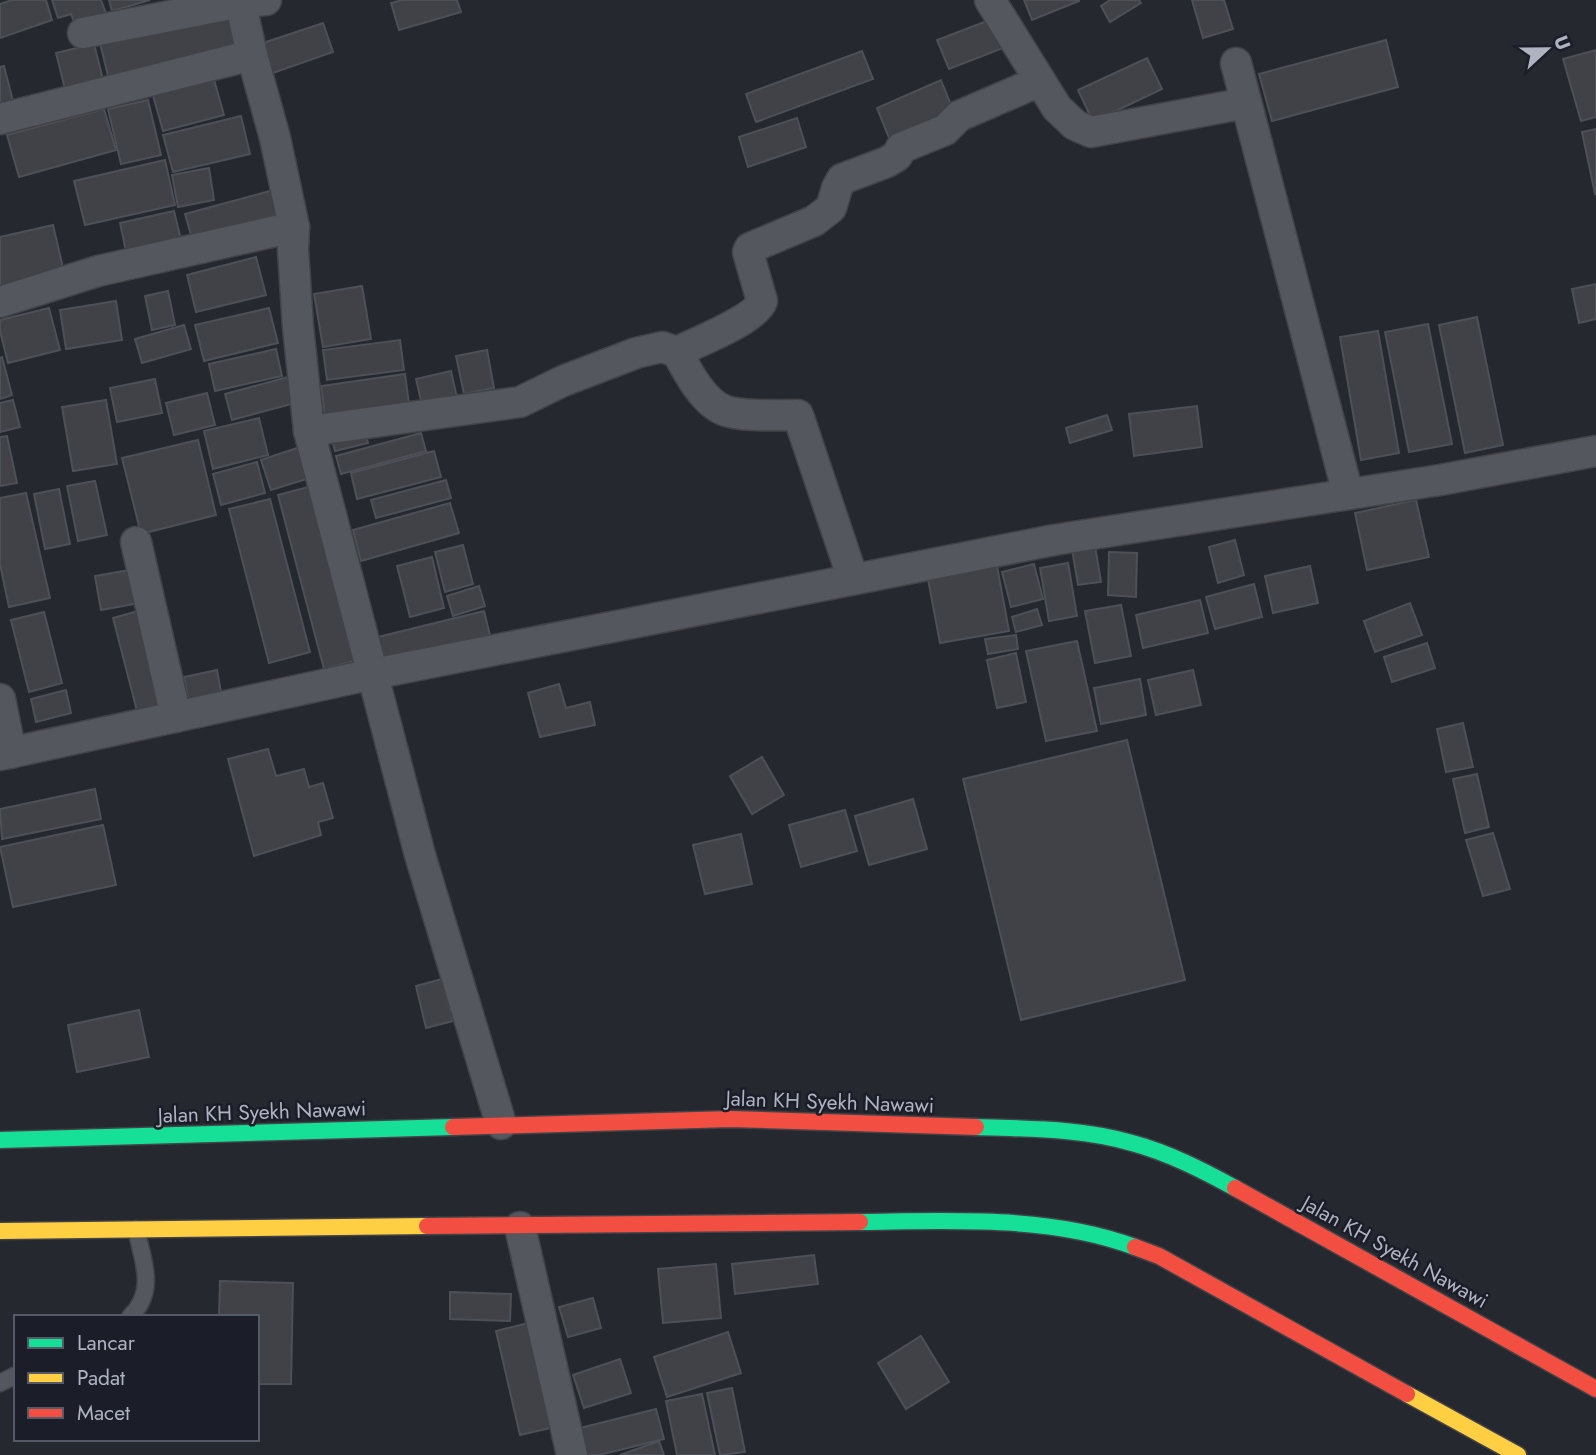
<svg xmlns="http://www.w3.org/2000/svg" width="1596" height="1455" font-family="Jost,sans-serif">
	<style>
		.building { fill: #404248; stroke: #4e5057; stroke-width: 2 }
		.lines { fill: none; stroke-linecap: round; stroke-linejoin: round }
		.lane-casing { stroke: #414348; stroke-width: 19 }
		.street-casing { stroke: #414348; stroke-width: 33 }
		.fast-casing { stroke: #414348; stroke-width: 19 }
		.slow-casing { stroke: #414348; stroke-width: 19 }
		.jam-casing { stroke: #414348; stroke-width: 19 }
		.lane { stroke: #55575e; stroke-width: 16 }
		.street { stroke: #55575e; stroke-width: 30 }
		.fast { stroke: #16e098; stroke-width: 16 }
		.slow { stroke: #ffcf43; stroke-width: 16 }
		.jam { stroke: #f24e42; stroke-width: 16 }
		.labels { text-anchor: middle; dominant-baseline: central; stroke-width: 5; stroke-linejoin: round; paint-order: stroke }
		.street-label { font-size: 21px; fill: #afb3c1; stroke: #1b1e29 }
	</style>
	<rect width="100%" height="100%" fill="#26282f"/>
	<g class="building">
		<polygon points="12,0 46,0 52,20 0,38 0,4"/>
		<polygon points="52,0 101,0 108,19 77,30 71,14 58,18"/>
		<polygon points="109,0 150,0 112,11"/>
		<polygon points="402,0 457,0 461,12 399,30 391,3"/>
		<polygon points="1024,0 1079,0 1079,1 1032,20"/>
		<polygon points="1110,0 1139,0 1141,3 1110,22 1101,6"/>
		<polygon points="1192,0 1224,0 1233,29 1203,38"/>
		<polygon points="232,8 244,57 111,88 99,39"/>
		<polygon points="992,19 1003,48 949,69 937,40"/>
		<polygon points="323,23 333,52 273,73 263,43"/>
		<polygon points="1386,40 1398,87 1272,121 1259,74"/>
		<polygon points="94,44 106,91 68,101 56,53"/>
		<polygon points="1596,50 1596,117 1581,121 1563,59"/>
		<polygon points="862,51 873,79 756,122 746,94"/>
		<polygon points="1147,58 1162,89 1093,122 1078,90"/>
		<polygon points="4,66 14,105 0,109 0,67"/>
		<polygon points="213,76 224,115 163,131 152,92"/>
		<polygon points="941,80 955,115 891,143 877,108"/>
		<polygon points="148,100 161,155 121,164 108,109"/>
		<polygon points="104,109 116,150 19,177 7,135"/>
		<polygon points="241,116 250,154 173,172 163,135"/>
		<polygon points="797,118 806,147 748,167 739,137"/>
		<polygon points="1596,129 1596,193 1595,194 1582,132"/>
		<polygon points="165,160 175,205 85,225 74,181"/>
		<polygon points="209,168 214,200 178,207 172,175"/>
		<polygon points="281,188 289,217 193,242 185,214"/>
		<polygon points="174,211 182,244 127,256 120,223"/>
		<polygon points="53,225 64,272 0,287 0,237"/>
		<polygon points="256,257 266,295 196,312 187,275"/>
		<polygon points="1596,284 1596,319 1579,323 1572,289"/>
		<polygon points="362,286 371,339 323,347 314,294"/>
		<polygon points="168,291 175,325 152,330 145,296"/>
		<polygon points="116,301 122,340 66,349 60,310"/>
		<polygon points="49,308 60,350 8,363 0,331 0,320"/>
		<polygon points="269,308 278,343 204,361 195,325"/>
		<polygon points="1477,317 1503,445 1465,453 1439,325"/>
		<polygon points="1428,324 1452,444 1409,452 1385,332"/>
		<polygon points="184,325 191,349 142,363 135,339"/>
		<polygon points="1378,331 1399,453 1361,460 1340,337"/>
		<polygon points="400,340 404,370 327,380 323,350"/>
		<polygon points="276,349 282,376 215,391 209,364"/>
		<polygon points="487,350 494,388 464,394 456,356"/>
		<polygon points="2,357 12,395 0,399 0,358"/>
		<polygon points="451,371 459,407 424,414 416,379"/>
		<polygon points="405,374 410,412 326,423 321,386"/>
		<polygon points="288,377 295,403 232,420 225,394"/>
		<polygon points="155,379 162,413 117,422 110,388"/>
		<polygon points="207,393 215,425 174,435 166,403"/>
		<polygon points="13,400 20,427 0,432 0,403"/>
		<polygon points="106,400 117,464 73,471 62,407"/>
		<polygon points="1197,406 1202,447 1134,456 1129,414"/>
		<polygon points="1107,415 1112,430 1070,443 1066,428"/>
		<polygon points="259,418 268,455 213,469 204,431"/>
		<polygon points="364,427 368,443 335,451 331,435"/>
		<polygon points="421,433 426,451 341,474 336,456"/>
		<polygon points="7,436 17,483 0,486 0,437"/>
		<polygon points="198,440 216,515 141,534 122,458"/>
		<polygon points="306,445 316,476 271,490 261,460"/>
		<polygon points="434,451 441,477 357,499 351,473"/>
		<polygon points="257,462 265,493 221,505 213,474"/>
		<polygon points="446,480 451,498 376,518 371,500"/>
		<polygon points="95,481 107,535 78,541 67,486"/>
		<polygon points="316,485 362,659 324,669 278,495"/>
		<polygon points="59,489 70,544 45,549 34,494"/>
		<polygon points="26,493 50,598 9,607 0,564 0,498"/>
		<polygon points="270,499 310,652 269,663 229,509"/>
		<polygon points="1416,500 1429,557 1367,570 1355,513"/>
		<polygon points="450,503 459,533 361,561 353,530"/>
		<polygon points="1235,540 1244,575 1218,583 1209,547"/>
		<polygon points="463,545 473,584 445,592 435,552"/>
		<polygon points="1095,546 1101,582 1078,585 1072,549"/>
		<polygon points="1109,552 1137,553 1136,597 1108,595"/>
		<polygon points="432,557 444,608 410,617 397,566"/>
		<polygon points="1068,563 1077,616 1049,621 1040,568"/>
		<polygon points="1034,564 1043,599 1011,607 1002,572"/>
		<polygon points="997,566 1009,631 940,643 928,579"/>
		<polygon points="1310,566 1318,603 1273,613 1265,576"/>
		<polygon points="135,569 140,603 101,610 95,576"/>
		<polygon points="1254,584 1262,617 1215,629 1206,597"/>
		<polygon points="479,586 485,606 453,616 447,596"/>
		<polygon points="1200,600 1208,633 1143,648 1136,615"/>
		<polygon points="1410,603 1422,635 1375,652 1364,621"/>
		<polygon points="1121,605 1131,656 1095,663 1085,611"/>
		<polygon points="145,609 170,703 137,711 113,618"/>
		<polygon points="1037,609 1042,625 1016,632 1012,617"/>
		<polygon points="484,611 490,635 385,661 378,637"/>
		<polygon points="44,612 62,683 29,692 11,620"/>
		<polygon points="1016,635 1018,649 988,654 985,639"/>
		<polygon points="1077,641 1097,731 1046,741 1026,651"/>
		<polygon points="1427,643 1435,668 1392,682 1384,657"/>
		<polygon points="1016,653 1026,702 997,708 987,660"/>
		<polygon points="217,670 222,698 189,704 184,677"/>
		<polygon points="1193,670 1201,705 1156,715 1148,680"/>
		<polygon points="1140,679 1146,715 1101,724 1094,688"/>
		<polygon points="559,684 566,708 590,702 595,725 540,737 528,693"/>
		<polygon points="66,690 71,713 36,722 31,699"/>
		<polygon points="1463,723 1473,767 1446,772 1437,729"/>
		<polygon points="1127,740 1185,980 1021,1020 963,779"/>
		<polygon points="268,749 276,776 304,769 309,787 323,783 333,818 318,822 321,835 254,856 228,759"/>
		<polygon points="762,757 784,795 752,814 730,776"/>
		<polygon points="1477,774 1489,827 1465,833 1453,779"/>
		<polygon points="95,789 101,819 2,839 0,809"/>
		<polygon points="913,799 927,849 869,865 855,816"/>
		<polygon points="845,810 857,851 801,867 789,825"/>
		<polygon points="103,825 116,885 13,907 0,847"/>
		<polygon points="1493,833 1510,889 1483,896 1466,840"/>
		<polygon points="741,834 752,884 705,894 693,845"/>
		<polygon points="442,979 453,1021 426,1028 416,986"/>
		<polygon points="139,1010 149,1057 77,1072 68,1025"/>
		<polygon points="814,1255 818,1284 735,1294 732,1264"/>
		<polygon points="716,1264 721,1318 663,1323 658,1269"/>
		<polygon points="220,1281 293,1283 291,1384 257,1384 257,1317 219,1317"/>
		<polygon points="450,1292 511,1294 510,1321 450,1319"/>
		<polygon points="593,1298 601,1328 568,1337 559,1307"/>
		<polygon points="533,1322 559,1426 520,1435 496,1331"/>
		<polygon points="728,1332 741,1373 667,1397 654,1357"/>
		<polygon points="921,1336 949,1382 906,1409 878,1363"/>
		<polygon points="620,1359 631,1393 584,1408 573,1375"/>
		<polygon points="732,1388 745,1452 720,1455 707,1393"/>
		<polygon points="702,1394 715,1455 677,1455 666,1401"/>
		<polygon points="656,1409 664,1439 599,1455 586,1455 580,1428"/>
		<polygon points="659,1441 664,1455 620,1455"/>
	</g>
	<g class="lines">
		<defs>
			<g id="lane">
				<path d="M130 1317C157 1290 143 1262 136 1229"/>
				<polyline points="0,1383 16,1375"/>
			</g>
			<g id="street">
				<polyline points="240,0 252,55 275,138 294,227 293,250 298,327 309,431 420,855 501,1124"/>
				<polyline points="990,0 1057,108 1075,125 1091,132 1246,103"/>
				<polyline points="83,33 241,2 266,0"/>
				<polyline points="1236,63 1348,494"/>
				<polyline points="0,119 252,55"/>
				<polyline points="0,302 98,271 294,227"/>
				<path d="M677 352C697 342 755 320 762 301L748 252 750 248 814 221 831 208 837 188 842 179 887 162 897 156 901 148 945 130 959 116 1040 81"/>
				<path d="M309 431 520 402 563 381 636 353 662 347 677 352C687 371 704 404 726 411 745 417 777 415 798 415L853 579"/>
				<polyline points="136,542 176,717"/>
				<polyline points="0,699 11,753"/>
				<polyline points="0,755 373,674 1054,540 1440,480 1596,451"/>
				<polyline points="520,1227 572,1455"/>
			</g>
			<g id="fast">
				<path d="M976 1127C1027 1129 1082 1128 1132 1143 1169 1153 1202 1170 1235 1188"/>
				<polyline points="0,1140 453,1127"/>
				<path d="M860 1222C951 1221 1049 1215 1135 1247"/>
			</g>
			<g id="slow">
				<polyline points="0,1231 427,1226"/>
				<polyline points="1407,1394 1518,1455"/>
			</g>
			<g id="jam">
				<polyline points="453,1127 731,1119 976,1127"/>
				<polyline points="1235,1188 1596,1389"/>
				<polyline points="427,1226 860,1222"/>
				<polyline points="1135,1247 1159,1256 1407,1394"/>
			</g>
		</defs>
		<use href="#lane" class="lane-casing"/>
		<use href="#street" class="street-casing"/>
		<use href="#fast" class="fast-casing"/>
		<use href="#slow" class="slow-casing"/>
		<use href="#jam" class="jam-casing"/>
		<use href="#lane" class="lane"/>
		<use href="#street" class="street"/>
		<use href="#fast" class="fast"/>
		<use href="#slow" class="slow"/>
		<use href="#jam" class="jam"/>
	</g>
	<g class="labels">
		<g class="street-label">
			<text transform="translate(830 1102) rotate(2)">Jalan KH Syekh Nawawi</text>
			<text transform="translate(262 1112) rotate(-2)">Jalan KH Syekh Nawawi</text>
			<text transform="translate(1395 1252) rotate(29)">Jalan KH Syekh Nawawi</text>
		</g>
	</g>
	<rect x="14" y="1315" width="245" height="126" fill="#1b1e29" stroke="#565a66" stroke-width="2"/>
	<rect x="28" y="1338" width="35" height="10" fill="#16e098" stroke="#565a66" stroke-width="2"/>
	<text x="77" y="1350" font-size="21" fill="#afb3c1">Lancar</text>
	<rect x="28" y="1373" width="35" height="10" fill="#ffcf43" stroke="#565a66" stroke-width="2"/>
	<text x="77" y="1385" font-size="21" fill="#afb3c1">Padat</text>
	<rect x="28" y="1408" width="35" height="10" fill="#f24e42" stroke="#565a66" stroke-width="2"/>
	<text x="77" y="1420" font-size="21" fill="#afb3c1">Macet</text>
	<g transform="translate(1547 49) rotate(68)" stroke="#1b1e29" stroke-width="5" paint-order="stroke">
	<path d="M0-5L12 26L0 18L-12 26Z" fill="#afb3c1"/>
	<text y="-10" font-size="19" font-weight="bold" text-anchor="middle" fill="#afb3c1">U</text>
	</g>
</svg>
